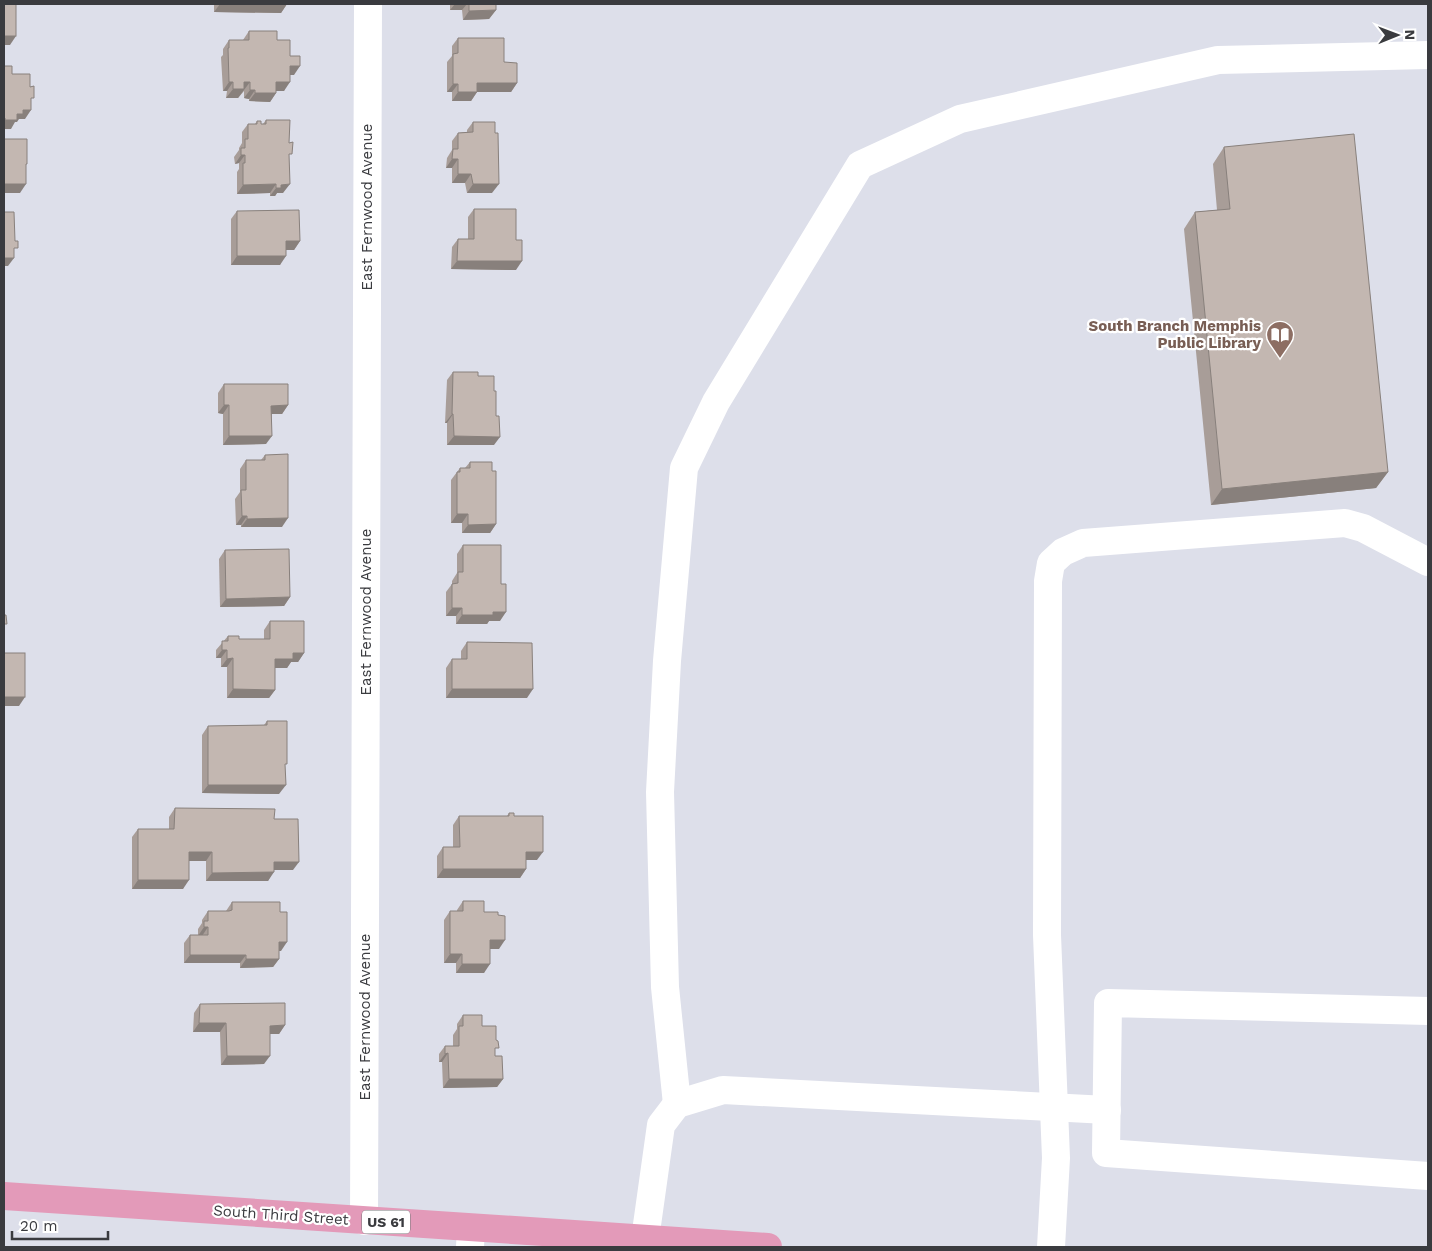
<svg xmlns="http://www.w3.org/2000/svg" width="1432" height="1251" font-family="'Work Sans',sans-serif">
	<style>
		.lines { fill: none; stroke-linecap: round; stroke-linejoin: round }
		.minor { stroke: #fff; stroke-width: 28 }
		.major { stroke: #e39ab9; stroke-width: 28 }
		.wall { fill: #a89d98 }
		.shaded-wall { fill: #88807c }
		.building { fill: #c3b7b1; stroke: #88807c }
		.labels { text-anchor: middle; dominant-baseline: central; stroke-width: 4.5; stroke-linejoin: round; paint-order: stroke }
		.shield { fill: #fff; stroke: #757679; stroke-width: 1 }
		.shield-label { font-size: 14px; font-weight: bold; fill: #3a3b3f }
		.street-label { font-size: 15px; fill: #3a3b3f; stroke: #fff }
		.education-label { font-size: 15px; font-weight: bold; fill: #785e54; stroke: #fff; text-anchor: end }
	</style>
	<rect width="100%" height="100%" fill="#dddfea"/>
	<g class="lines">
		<g class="minor">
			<polyline points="1428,1011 1108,1003 1106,1153 1428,1176"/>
			<polyline points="677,1104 665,987 660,792 667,661 684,468 716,402 860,165 960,119 1218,60 1428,55"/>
			<polyline points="364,1221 368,4"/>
			<polyline points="645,1239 661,1125 677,1104 723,1090 1107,1110"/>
			<polyline points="470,1247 471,1228"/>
			<polyline points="1051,1247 1056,1158 1047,935 1048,581 1051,563 1063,552 1083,543 1345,523 1363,528 1428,562"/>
		</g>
		<polyline class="major" points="4,1196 768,1247"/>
	</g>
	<g class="wall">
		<polygon points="214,4 287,4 281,13 214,12"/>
		<polygon points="450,4 496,4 496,10 489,19 463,20 462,10 450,10"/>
		<polygon points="249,31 277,40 290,56 294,75 290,75 284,91 276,91 276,93 270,102 249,101 249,99 244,98 244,91 238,98 226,98 227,91 223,91 221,57 223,55 223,49 229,40 243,40"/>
		<polygon points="458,38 504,62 517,83 511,92 477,92 471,101 452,101 452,92 447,92 447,62 452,56 452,46"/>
		<polygon points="266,120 289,158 283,193 277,193 275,196 270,196 270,193 237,194 237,172 239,169 239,163 235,164 234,157 239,150 239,148 242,143 242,132 248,124 255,124 257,121 261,124 263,124"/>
		<polygon points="473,122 492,193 467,193 465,183 452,183 452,168 446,168 447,158 452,150 452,141 458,133 467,132 467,130"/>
		<polygon points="1224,147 1388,472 1376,488 1211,505 1184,229 1195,212 1217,210 1213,164"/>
		<polygon points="474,209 516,270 451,269 452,247 458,239 468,239 468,217"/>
		<polygon points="237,211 300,241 294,250 286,250 280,265 231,265 231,219"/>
		<polygon points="453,372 478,376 494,445 447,445 447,423 445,423 447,380"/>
		<polygon points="224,384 288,405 282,414 272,414 266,444 223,445 223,414 218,413 218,393"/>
		<polygon points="265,455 282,527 241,527 241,525 236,525 235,499 240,492 240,469 246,460 261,460"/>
		<polygon points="470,462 492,471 496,524 490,533 462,533 462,523 451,523 451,480 460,468 465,468"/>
		<polygon points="463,545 500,621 489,621 487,624 456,624 456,616 446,616 446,592 452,584 452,581 457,573 457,554"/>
		<polygon points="225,550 290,597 284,606 220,607 219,559"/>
		<polygon points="270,621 304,653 298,662 291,662 287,668 275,668 275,690 269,698 227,698 227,667 221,667 221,658 216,658 216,650 228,636 239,639 264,639 264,630"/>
		<polygon points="467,642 527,698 446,698 446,668 452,659 461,659 461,651"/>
		<polygon points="267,721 285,766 279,794 202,793 202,735 208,726 264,725"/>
		<polygon points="175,808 274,819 293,870 274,870 268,881 206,881 206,861 189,861 183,889 132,889 132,837 138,829 169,829 169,817"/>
		<polygon points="509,813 514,816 537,860 526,860 526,869 520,878 437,878 437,856 443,847 453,847 453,825 459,816 507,816"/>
		<polygon points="463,901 484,912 499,949 490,949 484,973 456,973 456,963 444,963 444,920 450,911 457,911 457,910"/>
		<polygon points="232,902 280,912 281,951 279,951 279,959 273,967 240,968 240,963 184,963 184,943 190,935 198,935 198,929 202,923 202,920 208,911 226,911"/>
		<polygon points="200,1004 285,1025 279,1034 270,1034 264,1064 221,1065 220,1032 193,1032 194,1013"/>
		<polygon points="463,1015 482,1026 495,1052 495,1056 503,1079 497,1087 443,1088 442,1062 439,1062 439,1054 445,1046 453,1046 453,1035 457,1029 457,1024"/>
	</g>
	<g class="shaded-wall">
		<polygon points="220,4 287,4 281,13 214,12"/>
		<polygon points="455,4 467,4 462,10 450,10"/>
		<polygon points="496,10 489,19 463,20 469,11"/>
		<polygon points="4,36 16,36 10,45 4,45"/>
		<polygon points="290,66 300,66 294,75 284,75"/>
		<polygon points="229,82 233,82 227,91 223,91"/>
		<polygon points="244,82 250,82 238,98 226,98 233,89"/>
		<polygon points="276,82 290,82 284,91 270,91"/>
		<polygon points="477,83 517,83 511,92 471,92"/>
		<polygon points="453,84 458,84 452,92 447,92"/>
		<polygon points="250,90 255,90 249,99 244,98"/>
		<polygon points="458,92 477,92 471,101 452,101"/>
		<polygon points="255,93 276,93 270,102 249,101"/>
		<polygon points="23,110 31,110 25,119 19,119 17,122 15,122 11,129 4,129 4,122 5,120"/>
		<polygon points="241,155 245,155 239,163 235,164"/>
		<polygon points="452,159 458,159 452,168 446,168"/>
		<polygon points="458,174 471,174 465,183 452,183"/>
		<polygon points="5,184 26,184 20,193 4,193 4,186"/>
		<polygon points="276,184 270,193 237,194 243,185"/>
		<polygon points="290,184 283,193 277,193 275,196 270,196 276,188 281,185"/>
		<polygon points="473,184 499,184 492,193 467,193"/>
		<polygon points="286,241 300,241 294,250 280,250"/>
		<polygon points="237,256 286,256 280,265 231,265"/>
		<polygon points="4,258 14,258 8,266 4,266"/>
		<polygon points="457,261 522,261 516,270 451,269"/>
		<polygon points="224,405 229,405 223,414 218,413"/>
		<polygon points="288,405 282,414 265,414 271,406"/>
		<polygon points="452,414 453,414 447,423 445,423"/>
		<polygon points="229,436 272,436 266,444 223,445"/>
		<polygon points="454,436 500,437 494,445 447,445"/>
		<polygon points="1388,472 1376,488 1211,505 1222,489"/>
		<polygon points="457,514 468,514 462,523 451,523"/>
		<polygon points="242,516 247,516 241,525 236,525"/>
		<polygon points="288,518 282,527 241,527 247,519"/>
		<polygon points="496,524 490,533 462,533 468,525"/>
		<polygon points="290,597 284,606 220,607 226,599"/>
		<polygon points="452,608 462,608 456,616 446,616"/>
		<polygon points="493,612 506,612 500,621 489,621 487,624 456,624 462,615"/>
		<polygon points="222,650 227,650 221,658 216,658"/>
		<polygon points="293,653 304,653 298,662 291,662 287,668 269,668 275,659"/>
		<polygon points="233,658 227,667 221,667 227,659"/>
		<polygon points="233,689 275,690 269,698 227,698"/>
		<polygon points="452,689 533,689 527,698 446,698"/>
		<polygon points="4,697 25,697 19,706 4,706"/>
		<polygon points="208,785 286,785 279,794 202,793"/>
		<polygon points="189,852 212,852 206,861 183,861"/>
		<polygon points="526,852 543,852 537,860 520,860"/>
		<polygon points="274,862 299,862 293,870 268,870"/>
		<polygon points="443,869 526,869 520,878 437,878"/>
		<polygon points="274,872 268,881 206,881 212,873"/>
		<polygon points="138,880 189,880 183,889 132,889"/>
		<polygon points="204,927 208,927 202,936 198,936"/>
		<polygon points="490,940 505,940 499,949 484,949"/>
		<polygon points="279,942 287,942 281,951 273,951"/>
		<polygon points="450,954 462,954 456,963 444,963"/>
		<polygon points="190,955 246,955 240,963 184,963"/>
		<polygon points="246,959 279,959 273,967 240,968"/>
		<polygon points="462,964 490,964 484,973 456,973"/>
		<polygon points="199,1023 226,1023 220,1032 193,1032"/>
		<polygon points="285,1025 279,1034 264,1034 270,1026"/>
		<polygon points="448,1053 442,1062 439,1062 445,1054"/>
		<polygon points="227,1056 270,1056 264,1064 221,1065"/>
		<polygon points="449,1079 503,1079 497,1087 443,1088"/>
	</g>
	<g class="building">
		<rect x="4" y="4" width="12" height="32"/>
		<polygon points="469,4 496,4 496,10 469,11"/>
		<polygon points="249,31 277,31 277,40 290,40 290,56 300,56 300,66 290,66 290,82 276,82 276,93 255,93 255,90 250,90 250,82 244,82 244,89 233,89 233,82 229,82 228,48 229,48 229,40 249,40"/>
		<polygon points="458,38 504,38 504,62 517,63 517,83 477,83 477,92 458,92 458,84 453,84 453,54 458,53"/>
		<polygon points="4,66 12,66 12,74 30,74 30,87 34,86 34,98 31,98 31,110 23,110 23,114 17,114 17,120 5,120 5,118 4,118"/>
		<polygon points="266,120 290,120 289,143 293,142 292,154 289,154 290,184 281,185 281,188 276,188 276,184 243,185 243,163 245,163 245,155 241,155 241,148 245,148 245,139 248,139 248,124 257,124 257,121 261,121 261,124 266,124"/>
		<polygon points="473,122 495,122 495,133 498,133 499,184 473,184 471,174 458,174 458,159 452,159 453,149 458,149 458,133 473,132"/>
		<polygon points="1354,134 1388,472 1222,489 1195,212 1230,209 1224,147"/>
		<polygon points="4,139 27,139 27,164 26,164 26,184 5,184 5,186 4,186"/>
		<polygon points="474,209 516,209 516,240 522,240 522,261 457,261 458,239 474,239"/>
		<polygon points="299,210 300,241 286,241 286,256 237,256 237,211"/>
		<polygon points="4,212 14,212 15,241 18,241 18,248 14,248 14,258 4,258"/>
		<polygon points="453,372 478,372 478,376 494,376 494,391 496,391 496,416 499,416 500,437 454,436 453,414 452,414"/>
		<polygon points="224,384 288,384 288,405 271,406 272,436 229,436 229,405 224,405"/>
		<polygon points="288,454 288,518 247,519 247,516 242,516 241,490 246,490 246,460 265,460 265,455"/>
		<polygon points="470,462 492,462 492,471 496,471 496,524 468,525 468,514 457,514 457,472 460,472 460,468 470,468"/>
		<polygon points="463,545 501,545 501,584 506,584 506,612 493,612 493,615 462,615 462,608 452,608 452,584 458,583 458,572 463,572"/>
		<polygon points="289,549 290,597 226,599 225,550"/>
		<polygon points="4,615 6,615 7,624 4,624"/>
		<polygon points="270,621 304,621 304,653 293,653 293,659 275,659 275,690 233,689 233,658 227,659 227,650 222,650 222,641 228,641 228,636 239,636 239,639 270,639"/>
		<polygon points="467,642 532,643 533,689 452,689 452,659 467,659"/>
		<rect x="4" y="653" width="21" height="44"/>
		<polygon points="267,721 287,721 287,764 285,764 286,785 208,785 208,726 267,725"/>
		<polygon points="175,808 275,809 274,819 298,819 299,862 274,862 274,872 212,873 212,852 189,852 189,880 138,880 138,829 174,829"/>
		<polygon points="509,813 514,813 514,816 543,816 543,852 526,852 526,869 443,869 443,847 460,847 459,816 509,816"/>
		<polygon points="463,901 484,901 484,912 498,912 498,915 505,916 505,940 490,940 490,964 462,964 462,954 450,954 450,911 463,911"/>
		<polygon points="232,902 280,902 280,912 287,912 287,942 279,942 279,959 246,959 246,955 190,955 190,935 208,935 208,927 204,927 204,921 208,921 208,911 229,911 232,910"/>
		<polygon points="285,1003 285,1025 270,1026 270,1056 227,1056 226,1023 199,1023 200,1004"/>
		<polygon points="463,1015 482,1015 482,1026 496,1026 496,1040 498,1041 499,1048 495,1048 495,1056 502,1056 503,1079 449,1079 448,1053 445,1054 445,1046 459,1046 459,1026 463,1026"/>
	</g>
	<defs>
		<symbol id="library-pin" viewBox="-11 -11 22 30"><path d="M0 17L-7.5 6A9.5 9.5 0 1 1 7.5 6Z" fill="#8d6e63" stroke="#fff"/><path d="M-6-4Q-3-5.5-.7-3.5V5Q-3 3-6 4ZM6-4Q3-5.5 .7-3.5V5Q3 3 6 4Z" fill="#fff"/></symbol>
	</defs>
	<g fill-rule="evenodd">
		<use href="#library-pin" x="1264" y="319" width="32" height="43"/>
	</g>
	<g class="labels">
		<rect class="shield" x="362" y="1210.5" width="48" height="23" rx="4"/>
		<g class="shield-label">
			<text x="386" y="1222">US 61</text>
		</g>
		<g class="street-label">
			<text transform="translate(367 207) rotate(-90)">East Fernwood Avenue</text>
			<text transform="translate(366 612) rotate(-90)">East Fernwood Avenue</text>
			<text transform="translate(365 1017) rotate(-90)">East Fernwood Avenue</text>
			<text transform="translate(281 1215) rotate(4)">South Third Street</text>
		</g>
		<g class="education-label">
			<text x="1261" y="326">South Branch Memphis<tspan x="1261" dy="17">Public Library</tspan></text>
		</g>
	</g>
	<rect width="1432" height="1251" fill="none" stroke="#3a3b3f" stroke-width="10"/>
	<g transform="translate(1397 35) rotate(89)" stroke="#ffffff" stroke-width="4" paint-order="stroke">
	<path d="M0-4L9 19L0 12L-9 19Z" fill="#3a3b3f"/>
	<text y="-8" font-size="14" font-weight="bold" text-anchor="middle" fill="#3a3b3f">N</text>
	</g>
	<path d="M12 1231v8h96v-8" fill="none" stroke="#3a3b3f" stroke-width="2.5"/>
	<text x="20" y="1231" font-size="15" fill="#3a3b3f" stroke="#ffffff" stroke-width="4" paint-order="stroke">20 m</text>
</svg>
